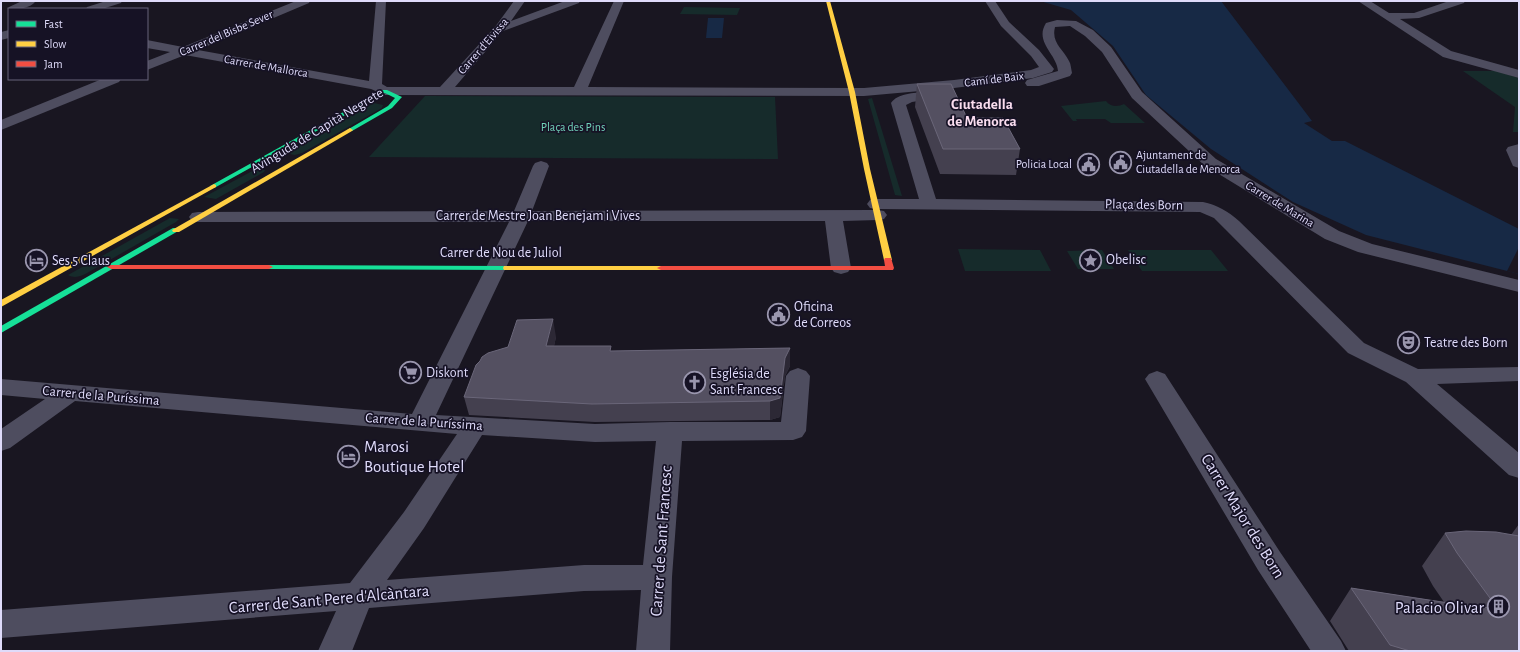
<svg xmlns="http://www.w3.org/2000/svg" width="1520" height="652" font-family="'Alegreya Sans',sans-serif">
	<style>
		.green { fill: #162b2b }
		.water { fill: #172945 }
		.pier { fill: #191621 }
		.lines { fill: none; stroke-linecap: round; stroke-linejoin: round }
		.street { fill: #4e4d5f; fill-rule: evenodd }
		.fast { fill: #16e098; fill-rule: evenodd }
		.slow { fill: #ffcf43; fill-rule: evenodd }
		.jam { fill: #f24e42; fill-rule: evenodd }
		.wall { fill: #44404f }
		.shaded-wall { fill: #2c2835 }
		.building { fill: #545061; stroke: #6a6679 }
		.labels { text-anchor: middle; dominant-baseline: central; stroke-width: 3.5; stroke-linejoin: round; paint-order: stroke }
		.far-street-label { font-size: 12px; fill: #dfdbfa; stroke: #161225 }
		.far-park-label { font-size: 12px; fill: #70d1b9; stroke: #161225 }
		.far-poi-label { font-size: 12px; fill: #dfdbfa; stroke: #161225; text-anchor: start }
		.street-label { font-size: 14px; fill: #dfdbfa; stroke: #161225 }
		.poi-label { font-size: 14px; fill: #dfdbfa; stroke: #161225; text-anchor: start }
		.far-district-label { font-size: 15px; font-weight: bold; fill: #faddef; stroke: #161225 }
		.near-poi-label { font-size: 17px; fill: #dfdbfa; stroke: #161225; text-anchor: start }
		.near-street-label { font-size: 17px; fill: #dfdbfa; stroke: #161225 }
	</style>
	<rect width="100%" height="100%" fill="#191621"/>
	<g class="green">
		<polygon points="684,7 740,8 737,15 680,14"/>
		<polygon points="1463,71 1496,71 1519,78 1519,132 1513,132 1515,107"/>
		<polygon points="425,96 775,97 778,159 369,157"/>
		<polygon points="872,98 902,196 895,195 868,99"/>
		<path d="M1106 101C1110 107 1118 107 1124 104L1145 123H1111L1105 119H1076L1077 121H1073L1061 106Z"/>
		<polygon points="374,103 383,105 382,108 302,153 295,155 284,153"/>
		<polygon points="258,168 265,170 264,172 216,199 204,197"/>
		<path d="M170 218 179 219 176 222 87 273C81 276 75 279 68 275Z"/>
		<polygon points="958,249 1040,250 1051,271 965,271"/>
		<polygon points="1102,250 1114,269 1078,269 1067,251"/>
		<polygon points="1128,250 1211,250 1228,271 1142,271"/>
	</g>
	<g class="water">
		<polygon points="1040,1 1259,1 1261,2 1221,1 1312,121 1304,123 1332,141 1345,141 1519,229 1519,274 1366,235 1293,202 1211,149 1146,95 1113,46 1071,10"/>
		<polygon points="708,18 724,18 722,38 706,38"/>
	</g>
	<polygon class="pier" points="1519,247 1519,274 1507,271"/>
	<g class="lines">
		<g class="street">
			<path d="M22 1H36C29 9 19 9 9 9V11L8 9 9 7Z"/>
			<polygon points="106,1 122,1 121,3 102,9 86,9 87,7"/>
			<polygon points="296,1 310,1 309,3 198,50 369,81 376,1 386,1 382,84 387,87 440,87 495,27 514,1 525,1 511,21 565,1 580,1 579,3 503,31 455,87 574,87 614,1 624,1 588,87 864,88 954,80 1031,70 1039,67 1031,56 1001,26 985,1 995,1 1009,22 1039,50 1054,69 1052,72 1033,78 954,88 864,96 385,95 371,89 185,55 147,70 147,61 170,52 147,48 147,40 183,47"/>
			<polygon points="1358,1 1370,1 1389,13 1414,13 1449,1 1465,1 1464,3 1419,18 1400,19 1451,51 1519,70 1519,78 1443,57"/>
			<path d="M1057 20 1076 21 1093 30 1111 47 1142 92 1216 159 1339 231 1372 244 1519 280V292L1358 252 1325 239 1204 165 1132 98 1102 52 1085 36 1070 26 1055 27C1051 43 1063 49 1069 61 1071 64 1071 69 1072 73L1070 76 1039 86H1027L1025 83 1027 80 1058 71C1057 54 1034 42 1046 23Z"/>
			<polygon points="9,30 9,38 1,40 1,32"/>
			<polygon points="102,79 121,79 119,82 1,130 1,120"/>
			<path d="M925 92 930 93 932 96 930 99 912 102 906 105 936 199 1203 202C1217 205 1228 211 1239 221L1364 343 1418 369 1519 367V381L1437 384 1519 453V478L1509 475 1406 382 1348 353 1225 229 1214 218 1200 212 876 209 870 208 867 204 870 200 876 199H919L891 103C898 93 914 93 925 92Z"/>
			<polygon points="1519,144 1519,168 1513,166 1506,150 1508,147"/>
			<path d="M541 161 547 163 549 166 532 211 878 210 884 211 887 215 884 219 878 220 843 221 851 268 848 272 841 274 834 272 831 268 825 221H528L436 415 595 424 670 422H781L786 376 790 371 798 368 806 371 810 376 806 431 802 437 793 440 682 441 672 577 670 651H636L641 590 584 591 369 608 352 651H318L336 611 1 638V610L350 583 404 512 457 434 75 401 10 448 1 451V429L45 399 1 395V379L412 414 509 222H198L192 221 189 217 192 213 198 212 514 211 533 166 535 163ZM482 435 595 442 656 441 643 565H584L387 580 424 528Z"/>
			<polygon points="1157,371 1165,374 1280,552 1341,641 1346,651 1311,651 1258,570 1145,379 1149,374"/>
		</g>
		<g class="fast">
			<polygon points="383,90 387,90 402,97 392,108 352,131 347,130 388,106 395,98 385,93 216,187 214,188 210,186"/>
			<polygon points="173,228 179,228 180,230 1,333 1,326"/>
			<polygon points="266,265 507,266 511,268 507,270 269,269 266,269 265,267"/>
		</g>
		<g class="slow">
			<polygon points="826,1 830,1 855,92 870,169 892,260 888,262 884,260 864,169 849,92"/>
			<polygon points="350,128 353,130 352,131 179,232 173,232 172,230"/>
			<polygon points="214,184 216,185 216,187 1,307 1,300"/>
			<polygon points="504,266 661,266 665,268 661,270 504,270 503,268"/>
		</g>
		<g class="jam">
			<polygon points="885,258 891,258 894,268 893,270 661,270 657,268 661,266 885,266 884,260"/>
			<polygon points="108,265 269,265 273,267 269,269 111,269 107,267"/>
		</g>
	</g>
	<g class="wall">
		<polygon points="917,84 967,118 1020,149 1016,175 940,174 915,107"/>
		<polygon points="556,337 554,346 612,351 790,348 790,366 785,376 780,417 770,420 595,422 469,415 464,397 508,347"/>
		<polygon points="1519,524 1519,651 1349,651 1330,621 1351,588 1444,602 1433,586 1422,566 1445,533 1511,535"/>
	</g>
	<g class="shaded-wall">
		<polygon points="553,319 556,337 550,364 546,346"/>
		<polygon points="790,348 790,366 785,376 780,417 770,420 770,401 785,358"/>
	</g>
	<g class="building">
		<polygon points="917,84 951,84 967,118 1003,118 1020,149 943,149"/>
		<polygon points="553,319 546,346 611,346 610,351 790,348 785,358 780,398 770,401 592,404 464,397 476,365 480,361 482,357 488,353 508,347 517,320"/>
		<polygon points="1466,531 1496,532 1519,536 1519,651 1410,651 1390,645 1351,588 1442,602 1498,609 1457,553 1445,533"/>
	</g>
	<defs>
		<symbol id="civic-ring" viewBox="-11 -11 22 22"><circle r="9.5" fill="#161225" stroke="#9a96ae" stroke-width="1.5"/><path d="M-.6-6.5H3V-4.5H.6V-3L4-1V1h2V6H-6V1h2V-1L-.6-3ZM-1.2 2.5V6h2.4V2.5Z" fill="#9a96ae"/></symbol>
		<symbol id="sight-ring" viewBox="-11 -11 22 22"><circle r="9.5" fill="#161225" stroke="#9a96ae" stroke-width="1.5"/><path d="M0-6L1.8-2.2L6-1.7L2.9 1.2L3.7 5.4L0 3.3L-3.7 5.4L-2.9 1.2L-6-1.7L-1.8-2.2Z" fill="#9a96ae"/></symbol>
		<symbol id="hotel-ring" viewBox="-11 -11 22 22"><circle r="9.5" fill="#161225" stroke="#9a96ae" stroke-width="1.5"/><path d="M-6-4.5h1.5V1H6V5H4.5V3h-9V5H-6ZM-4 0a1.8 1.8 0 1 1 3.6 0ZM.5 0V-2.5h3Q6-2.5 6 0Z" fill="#9a96ae"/></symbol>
		<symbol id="theatre-ring" viewBox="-11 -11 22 22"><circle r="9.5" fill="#161225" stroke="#9a96ae" stroke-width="1.5"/><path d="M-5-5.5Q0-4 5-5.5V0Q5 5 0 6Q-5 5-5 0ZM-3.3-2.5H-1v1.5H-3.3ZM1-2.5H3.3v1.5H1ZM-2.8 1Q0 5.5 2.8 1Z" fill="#9a96ae"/></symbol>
		<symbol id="supermarket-ring" viewBox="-11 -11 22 22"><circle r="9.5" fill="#161225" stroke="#9a96ae" stroke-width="1.5"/><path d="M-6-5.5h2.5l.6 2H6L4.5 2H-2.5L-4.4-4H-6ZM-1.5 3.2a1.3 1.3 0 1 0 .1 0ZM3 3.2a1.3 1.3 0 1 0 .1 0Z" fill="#9a96ae"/></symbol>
		<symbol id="church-ring" viewBox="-11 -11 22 22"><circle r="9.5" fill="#161225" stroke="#9a96ae" stroke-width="1.5"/><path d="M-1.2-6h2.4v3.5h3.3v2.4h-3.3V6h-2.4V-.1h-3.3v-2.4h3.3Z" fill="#9a96ae"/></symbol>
		<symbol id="building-ring" viewBox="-11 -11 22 22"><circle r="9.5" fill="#161225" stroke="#9a96ae" stroke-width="1.5"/><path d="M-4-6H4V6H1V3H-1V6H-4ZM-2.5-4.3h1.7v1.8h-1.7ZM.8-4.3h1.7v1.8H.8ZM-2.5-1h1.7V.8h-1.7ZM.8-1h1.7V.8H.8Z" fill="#9a96ae"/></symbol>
	</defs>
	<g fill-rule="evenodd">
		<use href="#civic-ring" x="1108" y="150" width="25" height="25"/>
		<use href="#civic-ring" x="1076" y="152" width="25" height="25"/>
		<use href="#sight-ring" x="1078" y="248" width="25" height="25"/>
		<use href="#hotel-ring" x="24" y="248" width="25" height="25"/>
		<use href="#civic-ring" x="766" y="302" width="25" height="25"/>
		<use href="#theatre-ring" x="1396" y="330" width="25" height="25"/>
		<use href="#supermarket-ring" x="398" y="360" width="25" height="25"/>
		<use href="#church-ring" x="682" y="370" width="25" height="25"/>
		<use href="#hotel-ring" x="336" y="444" width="25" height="25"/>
		<use href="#building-ring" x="1486" y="594" width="25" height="25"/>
	</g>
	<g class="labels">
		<g class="far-street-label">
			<text transform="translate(226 33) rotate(-23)">Carrer del Bisbe Sever</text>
			<text transform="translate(483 46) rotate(-49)">Carrer d'Eivissa</text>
			<text transform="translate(266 66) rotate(10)">Carrer de Mallorca</text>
			<text transform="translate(994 79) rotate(-7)">Camí de Baix</text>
			<text transform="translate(1280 204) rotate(31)">Carrer de Marina</text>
		</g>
		<g class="far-park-label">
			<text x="573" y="127">Plaça des Pins</text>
		</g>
		<g class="far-poi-label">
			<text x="1136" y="155">Ajuntament de<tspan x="1136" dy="14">Ciutadella de Menorca</tspan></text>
			<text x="1072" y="164" text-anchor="end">Policia Local</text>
		</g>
		<g class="street-label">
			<text transform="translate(317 131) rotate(-31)">Avinguda de Capità Negrete</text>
			<text transform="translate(1144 205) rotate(1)">Plaça des Born</text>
			<text x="538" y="216">Carrer de Mestre Joan Benejam i Vives</text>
			<text x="501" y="253">Carrer de Nou de Juliol</text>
			<text transform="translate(101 396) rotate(5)">Carrer de la Puríssima</text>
			<text transform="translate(424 422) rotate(4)">Carrer de la Puríssima</text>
		</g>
		<g class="poi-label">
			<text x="1106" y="260">Obelisc</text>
			<text x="52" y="261">Ses 5 Claus</text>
			<text x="794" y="307">Oficina<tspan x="794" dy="16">de Correos</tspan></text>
			<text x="1424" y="343">Teatre des Born</text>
			<text x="426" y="373">Diskont</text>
			<text x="710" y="374">Església de<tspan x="710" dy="16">Sant Francesc</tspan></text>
		</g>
		<g class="far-district-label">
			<text x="982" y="104">Ciutadella<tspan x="982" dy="17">de Menorca</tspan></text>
		</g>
		<g class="near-poi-label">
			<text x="364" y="446">Marosi<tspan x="364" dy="20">Boutique Hotel</tspan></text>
			<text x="1484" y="607" text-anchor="end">Palacio Olivar</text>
		</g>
		<g class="near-street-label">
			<text transform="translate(1243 516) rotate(58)">Carrer Major des Born</text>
			<text transform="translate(661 541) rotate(-86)">Carrer de Sant Francesc</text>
			<text transform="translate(329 599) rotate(-5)">Carrer de Sant Pere d'Alcàntara</text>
		</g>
	</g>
	<rect width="1520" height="652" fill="none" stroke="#dfdbfa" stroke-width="4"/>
	<rect x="8" y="8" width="140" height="72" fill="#161225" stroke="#66627a"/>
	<rect x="16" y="21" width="20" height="6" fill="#16e098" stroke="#66627a"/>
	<text x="44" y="28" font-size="12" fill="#dfdbfa">Fast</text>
	<rect x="16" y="41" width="20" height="6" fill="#ffcf43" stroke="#66627a"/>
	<text x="44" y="48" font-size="12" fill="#dfdbfa">Slow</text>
	<rect x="16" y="61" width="20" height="6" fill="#f24e42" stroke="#66627a"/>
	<text x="44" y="68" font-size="12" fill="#dfdbfa">Jam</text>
</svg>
